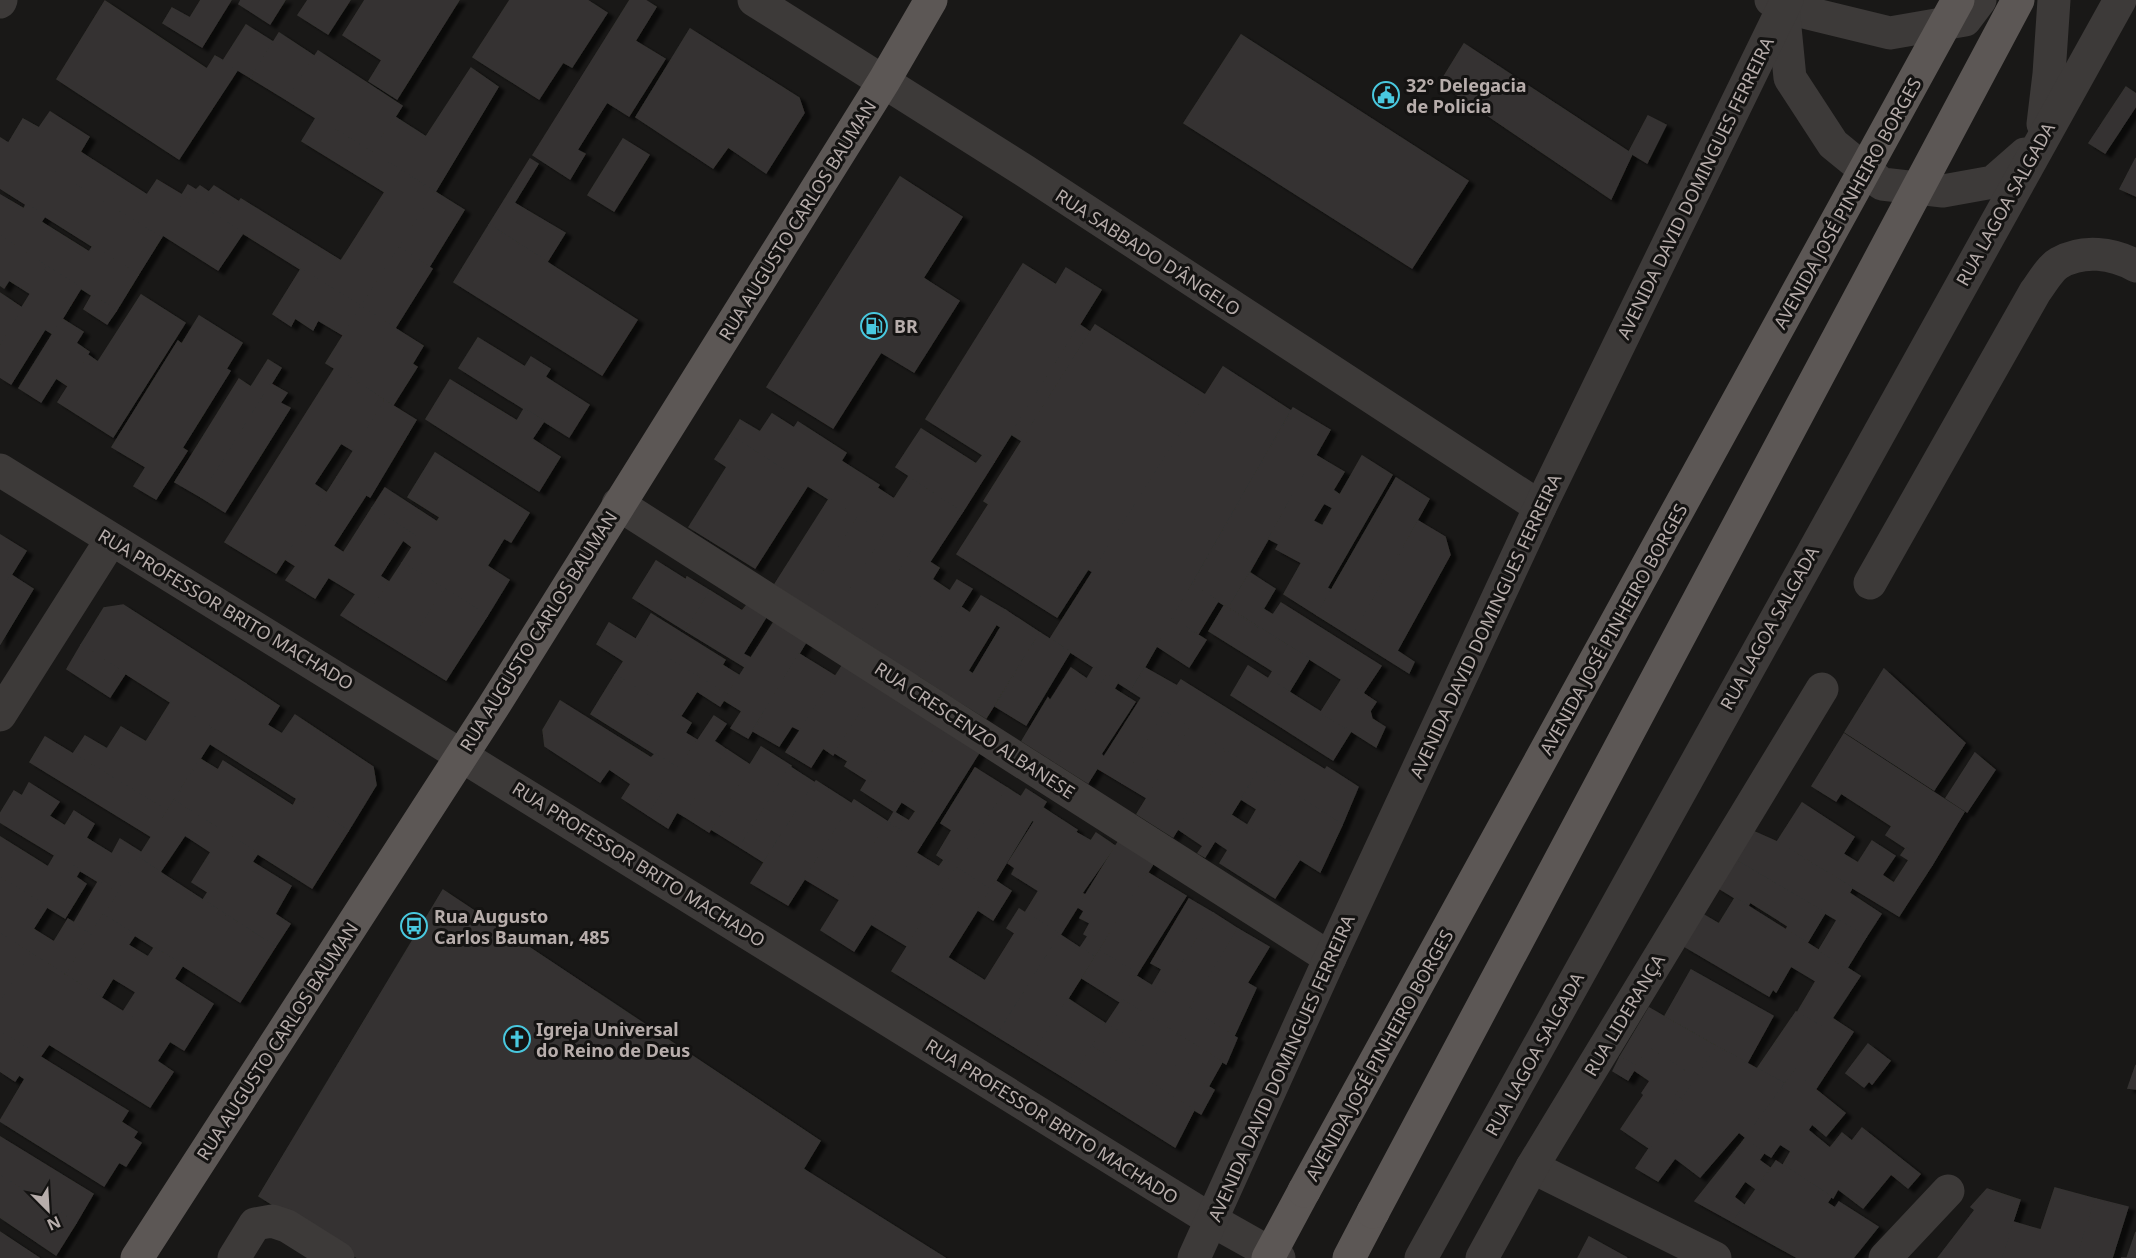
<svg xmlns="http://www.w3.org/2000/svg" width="2136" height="1258" font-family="'Noto Sans',sans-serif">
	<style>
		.building { fill: #353332; stroke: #353331; stroke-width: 1.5; filter: url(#shadow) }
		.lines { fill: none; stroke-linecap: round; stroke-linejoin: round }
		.minor { stroke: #3d3a39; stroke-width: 33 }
		.major { stroke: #5c5755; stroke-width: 33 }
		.major-bridge { stroke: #5c5755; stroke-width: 33 }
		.labels { text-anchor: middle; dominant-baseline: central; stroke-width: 6; stroke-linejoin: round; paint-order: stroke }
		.poi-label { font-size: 18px; font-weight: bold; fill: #b7adab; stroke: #141312; text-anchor: start }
		.street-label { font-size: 18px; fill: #b7adab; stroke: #141312 }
	</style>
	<defs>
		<filter id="shadow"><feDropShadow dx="6" dy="4" stdDeviation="1.5" flood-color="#0009"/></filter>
	</defs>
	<rect width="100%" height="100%" fill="#191817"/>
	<g class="building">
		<polygon points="201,0 231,0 202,47 163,23 172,8 190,18"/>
		<polygon points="241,0 285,0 270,24 239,4"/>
		<polygon points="308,0 350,0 328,34 298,15"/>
		<polygon points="365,0 459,0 397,99 369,81 382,60 343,35"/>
		<polygon points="510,0 587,0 607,13 572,67 563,62 539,99 473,57"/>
		<polygon points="630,0 645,0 656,7 635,41 665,59 629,116 607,102 577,150 585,154 570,179 533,155"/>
		<polygon points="105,1 207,69 215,56 238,69 179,159 57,79"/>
		<polygon points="246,25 273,42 251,78 223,61"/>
		<polygon points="690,29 799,98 804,113 766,173 728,147 713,168 636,117"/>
		<polygon points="279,33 314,56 287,100 251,78"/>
		<polygon points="1241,35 1468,181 1412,268 1184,123"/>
		<polygon points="1464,44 1632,154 1611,199 1440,83"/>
		<polygon points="318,51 402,106 372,153 287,100"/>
		<polygon points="471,68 498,87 435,192 372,153 395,117 426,137"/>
		<polygon points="2126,87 2136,94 2136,106 2105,153 2089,143"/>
		<polygon points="50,112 89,137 80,152 147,195 157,180 187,198 161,238 8,144 23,119 39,128"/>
		<polygon points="1648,116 1666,125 1647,163 1629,152"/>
		<polygon points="316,118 435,192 361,307 182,195 188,185 196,190 200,186 209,192 214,186 239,202 241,199 341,261 385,192 302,141"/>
		<polygon points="0,138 161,238 138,275 0,188"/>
		<polygon points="623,139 649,155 614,211 588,195"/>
		<polygon points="2136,158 2136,196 2120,189"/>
		<polygon points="530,159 538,164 514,203 565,233 547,262 489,225"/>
		<polygon points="900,177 962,217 923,278 959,301 914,372 881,352 833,428 767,387"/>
		<polygon points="435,192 464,210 429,267 399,248"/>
		<polygon points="0,195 24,209 26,204 45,216 41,222 89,252 93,246 138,275 116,311 0,236"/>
		<polygon points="187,198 243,233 218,270 163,235"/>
		<polygon points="489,225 637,320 602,375 454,282"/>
		<polygon points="0,236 47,267 31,294 9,280 4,288 0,285"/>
		<polygon points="399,248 432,269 395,328 361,307"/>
		<polygon points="1023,264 1056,285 1066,268 1101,290 994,462 926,419"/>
		<polygon points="47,267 81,288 53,334 45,329 11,384 0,377 0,343"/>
		<polygon points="301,269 361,307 343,335 318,320 313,330 295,318 291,326 273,314"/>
		<polygon points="0,293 22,308 0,343"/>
		<polygon points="92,295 116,311 107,324 84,309"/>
		<polygon points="141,295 185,323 113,437 58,402 88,355 98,362"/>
		<polygon points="361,307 423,346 412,364 417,367 393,405 326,363"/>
		<polygon points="199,316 242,343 226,369 230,371 182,448 187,451 156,499 134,486 146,467 112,447 178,341 182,344"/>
		<polygon points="62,319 83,332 76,343 89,352 68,386 56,378 41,402 19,388"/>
		<polygon points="1080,325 1090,332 1022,441 1011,434"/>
		<polygon points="1095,325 1205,395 1093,572 1088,569 1057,617 957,554 989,504 984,501"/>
		<polygon points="478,338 525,367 531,357 550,369 545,377 589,405 569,437 459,368"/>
		<polygon points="268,360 281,368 201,497 175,482 239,379 251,387"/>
		<polygon points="1223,367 1291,411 1131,691 1050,639"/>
		<polygon points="335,368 385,401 354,451 341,443 314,484 327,493 276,573 225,542"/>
		<polygon points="450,380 517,421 524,409 544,421 532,439 560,457 539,491 426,419"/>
		<polygon points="271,384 287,393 280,403 290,408 225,512 201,497"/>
		<polygon points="385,401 416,420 370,497 337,477"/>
		<polygon points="1293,408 1330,430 1229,608 1192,585"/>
		<polygon points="772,414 794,428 798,422 846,453 841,461 879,485 877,488 894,499 909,476 963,511 929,563 730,436 740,420 760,432"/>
		<polygon points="921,429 976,464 983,455 994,462 963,511 896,467"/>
		<polygon points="730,436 808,485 755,568 689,527 727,467 715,459"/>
		<polygon points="435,453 529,513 511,542 504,538 487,566 509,580 487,616 402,563 418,538 372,508 385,488 437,522 440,517 408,497"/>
		<polygon points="1315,455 1344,472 1333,490 1340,495 1333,508 1324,503 1313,521 1323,526 1302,563 1276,549 1279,544 1269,539"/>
		<polygon points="1362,456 1392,475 1327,588 1331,590 1317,615 1284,594"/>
		<polygon points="337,477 366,495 333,546 344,553 315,598 286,580 296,566 285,559"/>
		<polygon points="1396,478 1429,499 1352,637 1317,615"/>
		<polygon points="829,499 858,517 804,603 775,584"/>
		<polygon points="372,508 418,538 412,547 403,540 380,576 389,582 360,627 341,615 356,594 328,577"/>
		<polygon points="858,517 885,534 831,620 804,603"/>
		<polygon points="1418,521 1445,537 1450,555 1397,651 1414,662 1409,673 1352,637"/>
		<polygon points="885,534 912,551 858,637 831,620"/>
		<polygon points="0,535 26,551 0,593"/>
		<polygon points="912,551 939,568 886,655 858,637"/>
		<polygon points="656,561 686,580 687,577 710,591 686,631 633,598"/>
		<polygon points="402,563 444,589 404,654 360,627"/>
		<polygon points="1250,573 1275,589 1263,609 1273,615 1281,603 1381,666 1363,693 1229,608"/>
		<polygon points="11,575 33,589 0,644 0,593"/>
		<polygon points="932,579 950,591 957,580 972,589 916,678 884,658"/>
		<polygon points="1192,585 1218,601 1198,634 1172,619"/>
		<polygon points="444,589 487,616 446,680 404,654"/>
		<polygon points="710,591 742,611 747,605 766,617 743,654 751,658 745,667 686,631"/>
		<polygon points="981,596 1005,610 952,697 918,675 961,607 970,613"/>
		<polygon points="123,605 246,684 217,732 81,645 104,608"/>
		<polygon points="1224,606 1309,659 1289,692 1268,679 1273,671 1209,631"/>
		<polygon points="1005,610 1040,633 986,718 952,697 967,670 973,674 1001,627 996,624"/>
		<polygon points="651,614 725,660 722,665 740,676 727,695 636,639"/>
		<polygon points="1172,619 1206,640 1189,667 1157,646"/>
		<polygon points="774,622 806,642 748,738 731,728 742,711 724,700"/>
		<polygon points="609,623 727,695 720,706 697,691 680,717 615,675 624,661 597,644"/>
		<polygon points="1040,633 1070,652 1026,725 995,706"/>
		<polygon points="81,645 125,674 110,697 67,669"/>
		<polygon points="799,654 835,676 800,730 792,726 779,746 753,731"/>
		<polygon points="846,660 880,682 833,755 823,748 811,767 786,752"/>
		<polygon points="1248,666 1351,731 1333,760 1231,695"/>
		<polygon points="1094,667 1107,675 1055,762 1022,741 1048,698 1050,701 1071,668 1087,679"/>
		<polygon points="1145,668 1177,686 1181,680 1325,770 1327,767 1358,787 1342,825 1131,691"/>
		<polygon points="1884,669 1965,743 1934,790 1845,732"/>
		<polygon points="615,675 691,723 685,733 697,740 679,769 591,714"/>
		<polygon points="1107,675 1118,682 1114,689 1135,702 1101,754 1104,757 1088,783 1055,762"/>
		<polygon points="1342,679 1376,702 1370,711 1372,719 1385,727 1376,747 1321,712"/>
		<polygon points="246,684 279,706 267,725 282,734 295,715 373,767 376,785 348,831 209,743"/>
		<polygon points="877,687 912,708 867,780 845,766 848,761 835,753"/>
		<polygon points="1142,697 1165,712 1122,783 1097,768"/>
		<polygon points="560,701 651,758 655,754 679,769 648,815 622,798 631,784 609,769 600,782 545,746 543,730"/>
		<polygon points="171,702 217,732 167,811 73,754 85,736 107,749 121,727 146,742"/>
		<polygon points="915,702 949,724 895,812 861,790"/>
		<polygon points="1165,712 1190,728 1147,798 1122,783"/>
		<polygon points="714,716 726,724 714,741 727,750 684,816 677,812 668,828 648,815"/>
		<polygon points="1190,728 1226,751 1173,837 1137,814"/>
		<polygon points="946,730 980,751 921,845 888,822 894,812 909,821 916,811 902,802"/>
		<polygon points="1844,734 1964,812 1932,865 1886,835 1892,826 1841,793 1836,801 1812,786"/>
		<polygon points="45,737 167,811 152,837 30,762"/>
		<polygon points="761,747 791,766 740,847 711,829"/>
		<polygon points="727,750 750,765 709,832 684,816"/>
		<polygon points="1226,751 1258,771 1205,857 1198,853 1203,846 1178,829"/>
		<polygon points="1975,753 1995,770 1967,812 1946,798"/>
		<polygon points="200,759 218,770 223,761 293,806 297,798 348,831 312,888 174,801"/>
		<polygon points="790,767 815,783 764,862 740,847"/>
		<polygon points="975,768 1007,788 956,868 937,855 952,830 941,823"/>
		<polygon points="1258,771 1342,825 1320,872 1247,826 1257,809 1241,799"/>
		<polygon points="816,781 852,804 788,905 751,883"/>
		<polygon points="29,783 59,802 49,816 65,826 74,811 94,824 86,838 112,854 120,839 142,853 117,893 0,822 0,814 14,791 22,796"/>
		<polygon points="1007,788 1021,797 1026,789 1046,802 1034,821 1032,820 990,890 956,868"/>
		<polygon points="854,800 888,822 840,900 805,879"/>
		<polygon points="174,801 258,853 252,862 291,886 275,914 290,924 275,947 203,900 208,892 192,882 211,852 185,835 160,872 138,858"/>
		<polygon points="1802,803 1854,837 1843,854 1858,863 1872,841 1895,856 1882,875 1894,883 1909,860 1901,855 1906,848 1932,865 1899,916 1777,842"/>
		<polygon points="1043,808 1077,830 1039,891 1012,874 1015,868 1008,863"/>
		<polygon points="1231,815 1300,859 1275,898 1220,863 1228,850 1215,841"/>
		<polygon points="888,822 921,845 854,951 821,930"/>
		<polygon points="1750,830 1777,842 1852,888 1849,893 1881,914 1866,937 1733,859"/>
		<polygon points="1075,832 1091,841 1096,833 1115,846 1082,893 1085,895 1060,935 1025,913"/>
		<polygon points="0,837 48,867 55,855 80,870 76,877 86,884 65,918 0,878"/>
		<polygon points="1120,839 1155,861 1094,957 1080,948 1088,936 1084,934 1090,923 1080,918 1084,911 1078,907"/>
		<polygon points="916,853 939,867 944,860 956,868 907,946 871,924"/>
		<polygon points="138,858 275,947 240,1002 103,915"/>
		<polygon points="1733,859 1825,913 1807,943 1786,930 1788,926 1750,902 1748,906 1717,887"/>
		<polygon points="956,868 990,890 926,992 892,971"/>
		<polygon points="1148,873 1186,896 1137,974 1099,951"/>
		<polygon points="0,878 47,907 33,929 54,942 68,919 91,933 66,975 0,934"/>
		<polygon points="996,881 1011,891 993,920 978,910"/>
		<polygon points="98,882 117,893 91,933 74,923"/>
		<polygon points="443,890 820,1141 803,1169 945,1258 358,1258 259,1196"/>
		<polygon points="1735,898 1860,976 1825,1029 1797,1013 1816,981 1791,966 1776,992 1773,989 1769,996 1684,946 1702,914 1719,924"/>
		<polygon points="1189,899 1213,913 1164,993 1152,986 1162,969 1151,963"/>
		<polygon points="1019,909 1060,935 997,1036 926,992 947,957 985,981 1015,933 1007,928"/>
		<polygon points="1213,913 1238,929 1190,1009 1164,993"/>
		<polygon points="103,915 135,935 128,945 148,957 154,948 183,965 174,979 213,1004 184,1050 123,1012 136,992 113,978 101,998 66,975"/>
		<polygon points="1837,920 1866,937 1847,968 1819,950"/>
		<polygon points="1238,929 1269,947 1247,983 1256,988 1234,1036 1190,1009"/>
		<polygon points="0,934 31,954 0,1003"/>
		<polygon points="1060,935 1094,957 1031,1057 997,1036"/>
		<polygon points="1099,951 1137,974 1120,1002 1082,978"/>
		<polygon points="31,954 170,1041 157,1061 173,1072 150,1107 49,1044 40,1057 0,1032 0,1003"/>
		<polygon points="1691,970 1773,1016 1747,1063 1665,1016"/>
		<polygon points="1136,976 1237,1038 1226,1064 1122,1000"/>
		<polygon points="1068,999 1106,1024 1070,1081 1031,1057"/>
		<polygon points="1122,1000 1222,1062 1208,1087 1106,1024"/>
		<polygon points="1649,1008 1717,1047 1682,1100 1674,1095 1689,1074 1650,1049 1635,1066 1620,1057"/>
		<polygon points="1796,1012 1825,1029 1785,1084 1757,1069"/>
		<polygon points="1832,1018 1853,1032 1815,1090 1794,1072"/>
		<polygon points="1106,1024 1214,1090 1201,1114 1092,1047"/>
		<polygon points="0,1032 128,1111 121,1122 137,1132 133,1138 141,1143 126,1166 119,1162 104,1186 0,1121 25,1079 19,1075 15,1081 0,1071"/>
		<polygon points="1868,1044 1890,1061 1872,1084 1869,1081 1864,1087 1846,1073"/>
		<polygon points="1092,1047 1194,1110 1175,1147 1070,1081"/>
		<polygon points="1717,1047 1785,1084 1746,1138 1739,1132 1700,1177 1675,1158 1658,1181 1636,1168"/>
		<polygon points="1650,1049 1689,1074 1674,1095 1682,1100 1649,1148 1621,1129 1644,1095 1642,1093 1650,1081 1634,1070 1628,1080 1613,1071 1620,1057 1635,1066"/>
		<polygon points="2136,1065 2136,1089 2128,1088"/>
		<polygon points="1794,1072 1845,1113 1826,1136 1812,1124 1808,1130 1830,1148 1842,1133 1852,1141 1862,1128 1920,1174 1908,1188 1891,1174 1863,1208 1838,1189 1833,1198 1783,1165 1791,1151 1780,1144 1771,1157 1744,1140"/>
		<polygon points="0,1137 93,1194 76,1223 0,1176"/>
		<polygon points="1744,1140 1764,1153 1759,1160 1770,1168 1756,1189 1745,1181 1734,1197 1744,1205 1733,1222 1695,1201"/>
		<polygon points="1776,1161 1831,1197 1827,1203 1835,1208 1839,1202 1878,1227 1853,1258 1798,1258 1733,1222"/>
		<polygon points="0,1176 76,1223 56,1255 0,1217"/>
		<polygon points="2055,1188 2096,1199 2077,1258 2001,1258 2013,1222 2041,1230"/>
		<polygon points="1987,1189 2020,1200 2001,1258 1938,1258 1975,1210 1971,1207"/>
		<polygon points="2096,1199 2128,1207 2112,1258 2077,1258"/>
		<polygon points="0,1232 39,1258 0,1258"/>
		<polygon points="2136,1232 2136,1258 2121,1258 2127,1258"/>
		<polygon points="1589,1237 1627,1258 1578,1258"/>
	</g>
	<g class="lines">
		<g class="minor">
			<polyline points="754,0 1025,171 1540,507"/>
			<polyline points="1771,0 1783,7 1890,33 1965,20 1980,0"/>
			<polyline points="0,2 1,0"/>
			<polyline points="1783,7 1790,78 1833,144 1882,184 1943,191 1993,182 2025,154"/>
			<polyline points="2043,124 2049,74 2054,0"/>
			<polyline points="0,470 1213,1221 1279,1258"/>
			<polyline points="618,504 1330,958"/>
			<path d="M1870 583 2035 292C2041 284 2050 268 2059 263 2083 249 2113 253 2136 266"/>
			<polyline points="0,715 111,540"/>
			<polyline points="1532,1167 1715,1258"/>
			<polyline points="234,1258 255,1224 272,1221 287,1226 338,1258"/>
			<polyline points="1194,1258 1330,958 1540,507 1787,0"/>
			<polyline points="1421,1258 2120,0"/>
			<polyline points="1482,1258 1532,1167 1822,689"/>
			<polyline points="1885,1258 1948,1191"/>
		</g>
		<g class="major">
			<polyline points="137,1258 493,707 884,81 931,0"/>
			<polyline points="1268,1258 1304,1191"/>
			<polyline points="1349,1258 1373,1212"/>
		</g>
		<g class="major-bridge">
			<polyline points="1304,1191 1958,0"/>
			<polyline points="1373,1212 2018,0"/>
		</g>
	</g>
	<defs>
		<symbol id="civic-ring" viewBox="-11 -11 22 22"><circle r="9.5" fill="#141312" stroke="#49c8df" stroke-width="1.5"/><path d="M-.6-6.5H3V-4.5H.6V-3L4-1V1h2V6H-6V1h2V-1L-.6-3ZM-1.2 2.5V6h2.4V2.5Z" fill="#49c8df"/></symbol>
		<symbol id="fuel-ring" viewBox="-11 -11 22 22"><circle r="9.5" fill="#141312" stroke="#49c8df" stroke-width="1.5"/><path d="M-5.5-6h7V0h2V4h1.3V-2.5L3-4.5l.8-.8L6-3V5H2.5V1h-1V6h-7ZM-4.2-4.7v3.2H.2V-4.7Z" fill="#49c8df"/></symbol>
		<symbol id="bus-ring" viewBox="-11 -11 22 22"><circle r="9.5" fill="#141312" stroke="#49c8df" stroke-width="1.5"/><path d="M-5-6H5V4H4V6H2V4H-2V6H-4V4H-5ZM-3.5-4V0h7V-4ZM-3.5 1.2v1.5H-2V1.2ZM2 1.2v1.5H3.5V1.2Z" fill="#49c8df"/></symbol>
		<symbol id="church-ring" viewBox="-11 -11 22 22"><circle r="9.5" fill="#141312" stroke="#49c8df" stroke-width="1.5"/><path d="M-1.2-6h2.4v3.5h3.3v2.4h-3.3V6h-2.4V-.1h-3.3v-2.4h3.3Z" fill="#49c8df"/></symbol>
	</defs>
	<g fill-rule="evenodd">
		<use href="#civic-ring" x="1371" y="80" width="30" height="30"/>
		<use href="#fuel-ring" x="859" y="311" width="30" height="30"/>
		<use href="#bus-ring" x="399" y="911" width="30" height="30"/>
		<use href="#church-ring" x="502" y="1024" width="30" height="30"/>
	</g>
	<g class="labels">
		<g class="poi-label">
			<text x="1406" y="85">32° Delegacia<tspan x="1406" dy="21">de Policia</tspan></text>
			<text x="894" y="326">BR</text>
			<text x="434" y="916">Rua Augusto<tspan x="434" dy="21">Carlos Bauman, 485</tspan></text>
			<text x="536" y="1029">Igreja Universal<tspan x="536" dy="21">do Reino de Deus</tspan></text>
		</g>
		<g class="street-label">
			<text transform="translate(1695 188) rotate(-64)">AVENIDA DAVID DOMINGUES FERREIRA</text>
			<text transform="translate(1847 203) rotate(-61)">AVENIDA JOSÉ PINHEIRO BORGES</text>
			<text transform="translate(2005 204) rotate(-61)">RUA LAGOA SALGADA</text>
			<text transform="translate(797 220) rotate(-58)">RUA AUGUSTO CARLOS BAUMAN</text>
			<text transform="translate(1148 252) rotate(33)">RUA SABBADO D'ÂNGELO</text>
			<text transform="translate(226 609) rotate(31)">RUA PROFESSOR BRITO MACHADO</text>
			<text transform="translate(1485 626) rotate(-65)">AVENIDA DAVID DOMINGUES FERREIRA</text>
			<text transform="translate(1769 628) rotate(-61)">RUA LAGOA SALGADA</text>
			<text transform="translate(1613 629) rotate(-61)">AVENIDA JOSÉ PINHEIRO BORGES</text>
			<text transform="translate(538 631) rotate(-58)">RUA AUGUSTO CARLOS BAUMAN</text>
			<text transform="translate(975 730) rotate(33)">RUA CRESCENZO ALBANESE</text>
			<text transform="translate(639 864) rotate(32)">RUA PROFESSOR BRITO MACHADO</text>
			<text transform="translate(1624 1015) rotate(-59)">RUA LIDERANÇA</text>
			<text transform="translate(277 1041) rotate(-57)">RUA AUGUSTO CARLOS BAUMAN</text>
			<text transform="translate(1534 1054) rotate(-61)">RUA LAGOA SALGADA</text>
			<text transform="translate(1379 1055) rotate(-61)">AVENIDA JOSÉ PINHEIRO BORGES</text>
			<text transform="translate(1281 1068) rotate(-66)">AVENIDA DAVID DOMINGUES FERREIRA</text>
			<text transform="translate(1052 1121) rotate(32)">RUA PROFESSOR BRITO MACHADO</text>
		</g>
	</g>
	<g transform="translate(48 1210) rotate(156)" stroke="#141312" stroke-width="4.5" paint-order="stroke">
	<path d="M0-4.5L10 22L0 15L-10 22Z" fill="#b7adab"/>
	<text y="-9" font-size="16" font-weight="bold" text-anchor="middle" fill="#b7adab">N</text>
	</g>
</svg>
